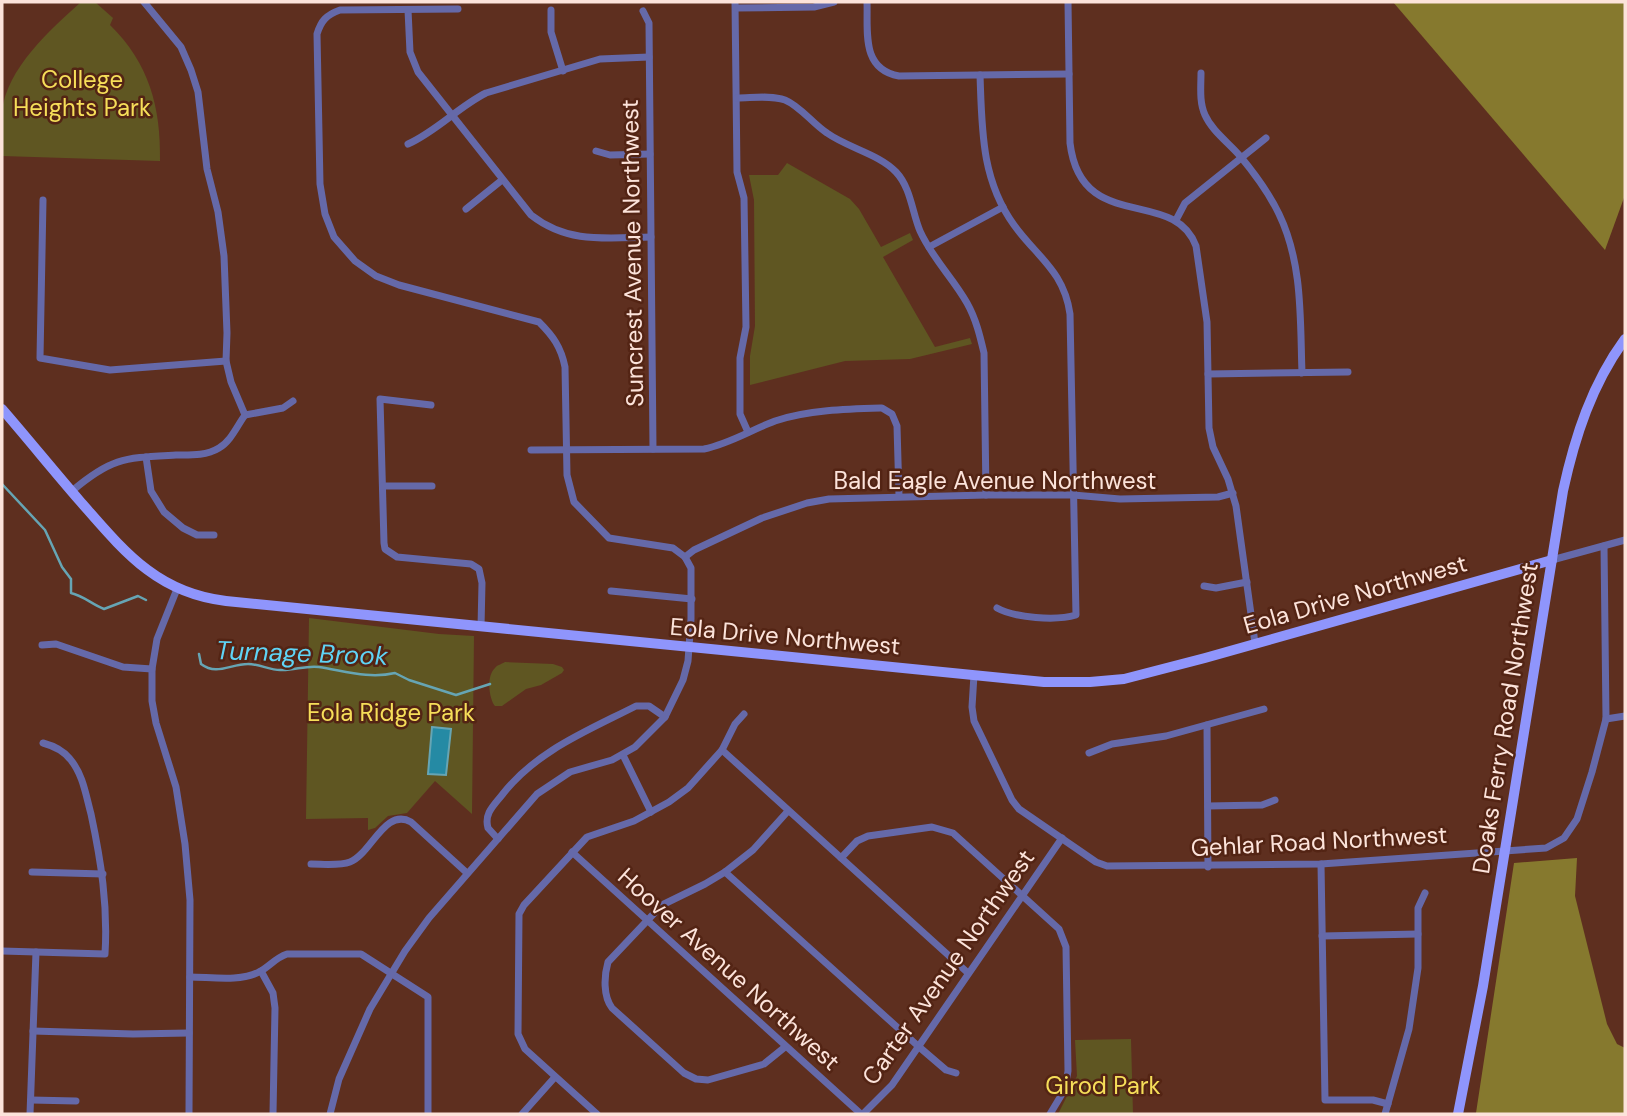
<svg xmlns="http://www.w3.org/2000/svg" width="1627" height="1116" font-family="'DM Sans',sans-serif">
	<style>
		.green { fill: #5f5622 }
		.forest { fill: #86792e }
		.water { fill: #258aa4; stroke: #66a5b4; stroke-width: 2 }
		.lines { fill: none; stroke-linecap: round; stroke-linejoin: round }
		.stream { stroke: #66a5b4; stroke-width: 2.5 }
		.minor { stroke: #6569a9; stroke-width: 7 }
		.major { stroke: #8f95fc; stroke-width: 10 }
		.labels { text-anchor: middle; dominant-baseline: central; stroke-width: 5; stroke-linejoin: round; paint-order: stroke }
		.park-label { font-size: 24px; fill: #f6de59; stroke: #532414 }
		.street-label { font-size: 24px; fill: #fce3da; stroke: #532414 }
		.water-label { font-size: 26px; font-style: italic; fill: #5fd4f5; stroke: #532414 }
	</style>
	<rect width="100%" height="100%" fill="#5e2f1f"/>
	<g class="green">
		<path d="M81 2H95L113 18 110 25C149 63 161 107 160 161L2 156C2 141 0 126 2 112 6 69 51 29 81 2Z"/>
		<polygon points="787,163 850,199 859,209 881,247 910,233 913,240 883,257 935,347 970,338 972,344 910,359 845,361 750,385 750,356 755,326 754,200 749,175 778,175"/>
		<polygon points="309,618 439,634 474,636 472,814 435,781 407,813 388,816 375,828 368,830 368,818 306,819"/>
		<path d="M505 662 553 664 562 667 564 670 562 673 541 685 526 689 502 706H495C489 699 486 676 495 668 497 665 502 664 505 662Z"/>
		<polygon points="1131,1039 1133,1114 1058,1114 1077,1076 1075,1040"/>
	</g>
	<g class="forest">
		<polygon points="1393,2 1625,2 1625,195 1605,250"/>
		<polygon points="1577,858 1575,896 1607,1024 1617,1044 1625,1048 1625,1114 1480,1114 1476,1113 1514,863"/>
	</g>
	<polygon class="water" points="432,727 451,729 446,775 428,774"/>
	<g class="lines">
		<g class="stream">
			<path d="M2 484 45 530 62 567 71 579V593C84 596 91 604 104 609L138 596 146 600"/>
			<path d="M199 654 201 664C217 676 230 664 248 664 259 664 270 670 280 670 293 671 306 665 319 667 345 671 369 679 395 673L409 680 456 695 490 684"/>
		</g>
		<g class="minor">
			<polyline points="144,2 181,47 191,70 198,92 207,169 218,212 224,256 227,333 226,361 231,382 245,415"/>
			<polyline points="735,2 737,172 744,198 746,327 740,358 740,414 748,432"/>
			<path d="M867 2C868 32 861 69 899 76L1069 74"/>
			<path d="M1068 2 1070 143C1081 235 1174 186 1196 246L1207 322 1209 428 1213 447 1228 479 1236 506 1255 643"/>
			<polyline points="736,8 814,7 834,2"/>
			<path d="M408 10 410 52 418 72 531 215C568 244 606 238 651 237"/>
			<polyline points="551,10 551,32 563,71"/>
			<polyline points="643,11 649,23 653,449"/>
			<path d="M1201 73C1201 86 1199 102 1205 115 1212 131 1229 143 1240 156 1255 174 1269 193 1279 214 1303 264 1300 319 1302 373"/>
			<path d="M980 75C982 129 981 179 1014 225 1037 257 1064 271 1070 314L1076 615C1056 621 1015 618 997 608"/>
			<path d="M737 98C752 98 771 95 785 100 800 106 813 124 827 133 848 148 879 154 896 172 911 188 912 212 920 231 932 258 953 278 967 303 976 319 980 336 984 353L986 495"/>
			<path d="M408 144C437 131 458 107 486 93L600 59 649 57"/>
			<polyline points="596,151 610,155 650,154"/>
			<polyline points="43,200 40,358 110,370 226,361"/>
			<polyline points="466,209 502,180"/>
			<polyline points="1176,220 1185,203 1266,138"/>
			<polyline points="929,247 1003,207"/>
			<polyline points="1208,374 1348,372"/>
			<polyline points="431,405 380,399 384,543 385,549 397,557 471,564 479,569 482,583 481,627"/>
			<polyline points="245,415 283,408 293,401"/>
			<path d="M531 450 704 449C729 444 751 430 775 421 808 410 847 409 882 408L892 414 897 426 899 496"/>
			<polyline points="146,457 151,491 164,512 183,528 197,535 214,535"/>
			<polyline points="383,486 432,486"/>
			<path d="M72 491C112 457 125 458 176 455 190 455 206 456 219 448 231 441 237 426 245 415"/>
			<polyline points="685,557 694,550 762,518 807,503 829,499 986,495 1073,495 1120,499 1218,497 1233,493"/>
			<polyline points="1552,560 1625,540"/>
			<polyline points="1204,586 1216,588 1247,582"/>
			<polyline points="177,589 157,639 152,669 152,701 156,723 176,787 185,844 190,900 189,1114"/>
			<polyline points="611,591 692,599"/>
			<polyline points="42,645 56,644 123,667 152,669"/>
			<polyline points="974,675 972,707 974,721 1012,800 1019,809 1096,862 1107,866 1321,864 1546,848 1564,838 1577,819 1592,772 1606,719 1604,546"/>
			<polyline points="1606,719 1625,716"/>
			<polyline points="1207,725 1208,867"/>
			<polyline points="722,750 968,973"/>
			<polyline points="1089,753 1112,744 1166,736 1264,709"/>
			<polyline points="623,755 651,812"/>
			<polyline points="1208,806 1262,805 1275,800"/>
			<path d="M498 839 488 828C484 814 493 806 502 795 536 751 587 731 636 706H649L665 717"/>
			<polyline points="572,852 861,1114"/>
			<polyline points="841,858 857,841 868,836 932,827 953,833 1059,929 1066,947 1068,1071 1065,1089 1050,1114"/>
			<path d="M311 864C323 864 339 866 350 862 371 854 385 807 411 822L467 873"/>
			<polyline points="1321,864 1325,1100 1373,1100 1388,1104"/>
			<polyline points="32,872 103,874"/>
			<polyline points="725,872 918,1046 946,1070 956,1073"/>
			<polyline points="1322,936 1418,934"/>
			<path d="M2 951 105 954C108 905 101 861 91 814 86 796 83 774 70 759 63 750 54 746 43 743"/>
			<polyline points="261,971 273,993 275,1008 273,1114"/>
			<path d="M190 977C210 977 241 982 259 972 269 967 275 958 287 954H361L428 997V1114"/>
			<polyline points="33,1031 133,1034 189,1033"/>
			<path d="M785 1047 764 1064 708 1080 696 1079 684 1073 612 1008C603 996 604 976 608 962L662 905 705 884 725 872 753 850 788 811"/>
			<polyline points="31,1100 76,1101"/>
			<polyline points="30,1114 36,952"/>
			<path d="M330 1114 339 1079 370 1009 405 951 429 918 537 794 570 772 612 760 635 747 665 717 683 680 688 661 691 619V568L685 557 673 548 609 538 574 502 567 475 565 367C561 347 553 336 539 322L399 285 376 276 355 261 334 237 325 214 320 184 317 34C321 21 326 15 340 10L458 9"/>
			<polyline points="522,1114 555,1077"/>
			<polyline points="597,1114 525,1049 518,1034 519,914 524,905 587,837 634,821 669,802 688,788 722,750 735,724 744,714"/>
			<polyline points="863,1114 892,1085 1062,838"/>
			<polyline points="1385,1114 1409,1029 1418,968 1418,908 1425,893"/>
		</g>
		<g class="major">
			<path d="M2 409C28 439 53 470 79 500 123 550 156 593 226 601L1044 682H1090L1124 679 1205 658 1552 560"/>
			<path d="M1458 1114 1483 986 1563 491C1575 436 1592 384 1625 339"/>
		</g>
	</g>
	<g class="labels">
		<g class="park-label">
			<text x="82" y="79">College<tspan x="82" dy="28">Heights Park</tspan></text>
			<text x="391" y="712">Eola Ridge Park</text>
			<text x="1103" y="1085">Girod Park</text>
		</g>
		<g class="street-label">
			<text transform="translate(632 253) rotate(-91)">Suncrest Avenue Northwest</text>
			<text x="995" y="480">Bald Eagle Avenue Northwest</text>
			<text transform="translate(1355 594) rotate(-16)">Eola Drive Northwest</text>
			<text transform="translate(785 636) rotate(5)">Eola Drive Northwest</text>
			<text transform="translate(1505 718) rotate(-81)">Doaks Ferry Road Northwest</text>
			<text transform="translate(1319 841) rotate(-3)">Gehlar Road Northwest</text>
			<text transform="translate(948 967) rotate(-55)">Carter Avenue Northwest</text>
			<text transform="translate(729 969) rotate(42)">Hoover Avenue Northwest</text>
		</g>
		<g class="water-label">
			<text transform="translate(302 653) rotate(2)">Turnage Brook</text>
		</g>
	</g>
	<rect width="1627" height="1116" fill="none" stroke="#fce3da" stroke-width="7"/>
</svg>
